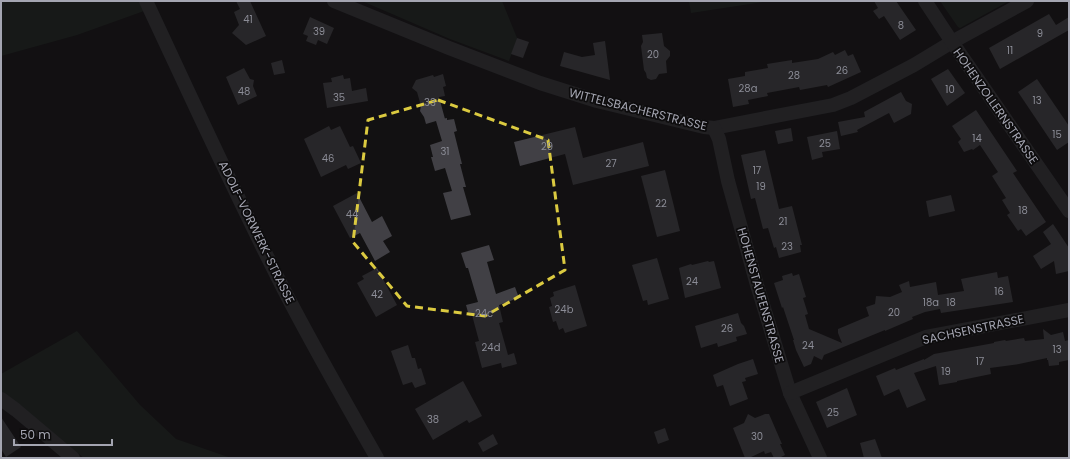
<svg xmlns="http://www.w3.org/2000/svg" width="1070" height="459" font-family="Poppins,sans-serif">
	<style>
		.green { fill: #1e2520 }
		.building { fill: #414045 }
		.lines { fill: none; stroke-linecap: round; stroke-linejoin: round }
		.minor { stroke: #333337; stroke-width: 14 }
		.marked { fill: none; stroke: #dbca40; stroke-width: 3; stroke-dasharray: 8 5; stroke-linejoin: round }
		.labels { text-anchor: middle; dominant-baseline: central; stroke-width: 3.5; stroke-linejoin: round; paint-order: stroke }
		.number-label { font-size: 10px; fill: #8b8c96 }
		.street-label { font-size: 12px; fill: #a4a5b1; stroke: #0d0c0d }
	</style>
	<rect width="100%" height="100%" fill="#121112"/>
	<g class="green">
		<polygon points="1,1 139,1 144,11 77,35 1,56"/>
		<polygon points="362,1 502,1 517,38 509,61 450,39"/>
		<polygon points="689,1 763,1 763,2 691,13"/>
		<polygon points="940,1 1009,1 960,28 958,27"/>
		<polygon points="77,331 140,405 176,439 231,458 84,458 1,394 1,374"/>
	</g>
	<g class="building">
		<polygon points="236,1 250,1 266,36 246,45 232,33 239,25 234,12 240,9"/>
		<polygon points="874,1 896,1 916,30 900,40 884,16 879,19 873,11 878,8"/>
		<polygon points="1049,14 1056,25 1069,17 1069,30 1000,69 989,48"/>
		<polygon points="310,17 334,28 327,44 318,40 316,45 306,41 308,36 303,34"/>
		<polygon points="662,33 664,46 670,51 670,56 666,61 667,73 659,74 656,79 651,80 647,78 646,73 644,70 641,46 643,42 642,35"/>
		<polygon points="517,38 529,42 523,58 511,54"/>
		<polygon points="605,41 610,80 560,66 564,52 582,57 595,55 593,43"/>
		<polygon points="845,50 848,56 853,54 861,72 828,87 827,85 800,90 799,87 767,93 768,96 748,100 749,104 733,107 728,79 745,76 745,72 768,68 767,64 792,60 792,63 818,59 833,52 835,55"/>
		<polygon points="282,60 285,73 274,75 271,63"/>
		<polygon points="244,68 250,79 254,80 253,86 257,96 238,105 226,77"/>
		<polygon points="948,69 965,93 947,106 931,79"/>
		<polygon points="443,74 446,86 443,87 445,96 439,97 445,119 442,119 447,118 447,120 454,119 457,131 454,132 462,164 460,164 466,187 463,187 471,215 451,220 443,193 452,191 445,168 435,171 431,157 433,157 430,145 442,141 436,121 426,124 424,117 420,111 421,106 417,92 412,88 416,80 433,75 434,77"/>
		<polygon points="343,75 344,79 350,78 352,91 366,88 368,101 327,108 323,83 332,82 331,78"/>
		<polygon points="1037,79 1069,126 1069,142 1057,150 1018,92"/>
		<polygon points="901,92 906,101 912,104 911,114 894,123 889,113 857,130 858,132 841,136 838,122 865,117 864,112"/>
		<polygon points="976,110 1017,171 1013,173 1046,222 1026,236 1021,229 1018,231 1007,215 1010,213 1002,200 1006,198 992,176 998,172 980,145 973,150 972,149 964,152 958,142 961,139 952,126"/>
		<polygon points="329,126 331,130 340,126 350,147 353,146 361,163 348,169 346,165 321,177 304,139"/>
		<polygon points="575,127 583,158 643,142 649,166 573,185 565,154 520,166 514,142"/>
		<polygon points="791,128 793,141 778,144 775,131"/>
		<polygon points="837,131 840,149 822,152 823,157 812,160 807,137"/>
		<polygon points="765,150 779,209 792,206 802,245 800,245 801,252 779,258 776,247 774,248 768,228 763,229 755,198 751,199 741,155"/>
		<polygon points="665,170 680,231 657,237 641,176"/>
		<polygon points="357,193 372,222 382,216 392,236 383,241 390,252 375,261 360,233 350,238 333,206"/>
		<polygon points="951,195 955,211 929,217 926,201"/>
		<polygon points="1053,224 1069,248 1069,271 1056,274 1054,261 1041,269 1033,256 1051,244 1043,232"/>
		<polygon points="489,245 494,260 487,262 496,294 515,287 519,298 499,305 503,322 499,323 508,355 514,353 517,364 502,368 501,363 482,368 475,342 479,341 472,315 469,316 466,305 478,302 468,268 466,268 461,253"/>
		<polygon points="657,258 669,299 648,305 647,300 643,301 632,265"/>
		<polygon points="708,261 709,262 714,261 721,288 685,298 679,268 691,264 692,265"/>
		<polygon points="377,268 397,305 376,317 357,283 364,279 362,276"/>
		<polygon points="997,272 998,278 1008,276 1013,302 941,313 940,309 925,312 912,317 913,319 885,331 885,330 824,355 822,360 814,356 811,364 804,367 796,350 793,340 794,340 783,307 782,308 774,283 783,280 782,276 792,273 793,276 799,274 806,297 803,298 808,314 805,315 809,329 842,343 838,333 838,329 869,316 866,307 875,304 876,296 890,297 902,292 899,285 909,281 910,287 936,282 938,295 964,291 961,279"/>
		<polygon points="575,285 587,326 565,333 563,328 559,330 556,321 553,322 549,307 552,306 550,298 554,296 553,292"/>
		<polygon points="738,313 741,323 744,326 747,334 736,337 737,341 718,347 717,343 701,348 695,326"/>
		<polygon points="1043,329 1051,335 1063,332 1065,341 1069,340 1069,360 1059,362 1059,365 1049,366 1048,360 1047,360 1047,358 1019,364 990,368 991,374 957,381 957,382 939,385 936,366 914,373 926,400 907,408 899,389 884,396 876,376 895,368 896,370 924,359 924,360 934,354 994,343 994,342 1005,340 1006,341 1024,338 1025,341 1044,339"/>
		<polygon points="408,345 412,358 415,358 418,369 421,368 426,384 415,388 412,382 403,385 391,351"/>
		<polygon points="753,359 758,374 745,378 746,381 742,382 748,399 730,406 723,385 717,387 713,375 738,364"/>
		<polygon points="463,381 482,416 469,423 467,420 433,440 415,409"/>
		<polygon points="847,388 857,415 827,428 816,402"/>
		<polygon points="748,414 755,418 765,414 769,414 782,444 780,444 785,455 779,458 774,458 771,452 765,454 764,451 749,458 745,458 733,428 744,423"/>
		<polygon points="1,417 21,447 6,457 1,449"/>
		<polygon points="665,428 669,440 658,444 654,432"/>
		<polygon points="493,434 498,444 483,452 478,443"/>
		<polygon points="875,439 882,458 864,458 860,443"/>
	</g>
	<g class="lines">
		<g class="minor">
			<path d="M146 1C191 97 235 194 283 288 313 346 345 402 377 458"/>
			<polyline points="334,1 449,48 540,83 597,101 704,127 714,128 833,105 851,98 914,65 952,42 1027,1"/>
			<polyline points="925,1 952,42 1069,211"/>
			<polyline points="714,128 719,139 728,181 757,285 790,393 820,458"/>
			<polyline points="790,393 926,337 1069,310"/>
			<polyline points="1,399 16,410 73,458"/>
		</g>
	</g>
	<path d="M0 0H1070V459H0ZM438 100 548 140 565 270 485 316 407 306 353 242 368 120Z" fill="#121112" fill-opacity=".55" fill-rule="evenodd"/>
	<path class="marked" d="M438 100 548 140 565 270 485 316 407 306 353 242 368 120Z"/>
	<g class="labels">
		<g class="number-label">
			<text x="248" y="19">41</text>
			<text x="901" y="25">8</text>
			<text x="319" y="31">39</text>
			<text x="1040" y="33">9</text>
			<text x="1010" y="50">11</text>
			<text x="653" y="54">20</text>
			<text x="842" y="70">26</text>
			<text x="794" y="75">28</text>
			<text x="748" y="88">28a</text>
			<text x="950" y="89">10</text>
			<text x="244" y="91">48</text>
			<text x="339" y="97">35</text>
			<text x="1037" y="100">13</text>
			<text x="430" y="102">33</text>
			<text x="1057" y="134">15</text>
			<text x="977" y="138">14</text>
			<text x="825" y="143">25</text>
			<text x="547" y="146">29</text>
			<text x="445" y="151">31</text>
			<text x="328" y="158">46</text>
			<text x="611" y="163">27</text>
			<text x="757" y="170">17</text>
			<text x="761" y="186">19</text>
			<text x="661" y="203">22</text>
			<text x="1023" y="210">18</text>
			<text x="352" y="214">44</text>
			<text x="783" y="221">21</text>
			<text x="787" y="246">23</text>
			<text x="692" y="281">24</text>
			<text x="999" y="291">16</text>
			<text x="377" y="294">42</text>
			<text x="931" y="302">18a</text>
			<text x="951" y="302">18</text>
			<text x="564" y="309">24b</text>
			<text x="894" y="312">20</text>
			<text x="484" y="313">24c</text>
			<text x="727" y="328">26</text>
			<text x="808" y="345">24</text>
			<text x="491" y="347">24d</text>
			<text x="1057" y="349">13</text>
			<text x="980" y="361">17</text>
			<text x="946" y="371">19</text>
			<text x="833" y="412">25</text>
			<text x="433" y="419">38</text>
			<text x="757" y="436">30</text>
		</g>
		<g class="street-label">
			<text transform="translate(996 106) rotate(55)">HOHENZOLLERNSTRASSE</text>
			<text transform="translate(638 109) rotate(14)">WITTELSBACHERSTRASSE</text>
			<text transform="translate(257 232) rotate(64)">ADOLF-VORWERK-STRASSE</text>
			<text transform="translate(761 295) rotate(74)">HOHENSTAUFENSTRASSE</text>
			<text transform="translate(973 329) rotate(-12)">SACHSENSTRASSE</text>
		</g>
	</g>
	<rect width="1070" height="459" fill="none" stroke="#a4a5b1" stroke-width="4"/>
	<path d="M14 439v6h98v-6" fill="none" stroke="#a4a5b1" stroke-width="2"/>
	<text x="20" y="439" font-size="12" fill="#a4a5b1" stroke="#0d0c0d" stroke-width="3" paint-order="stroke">50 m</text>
</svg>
